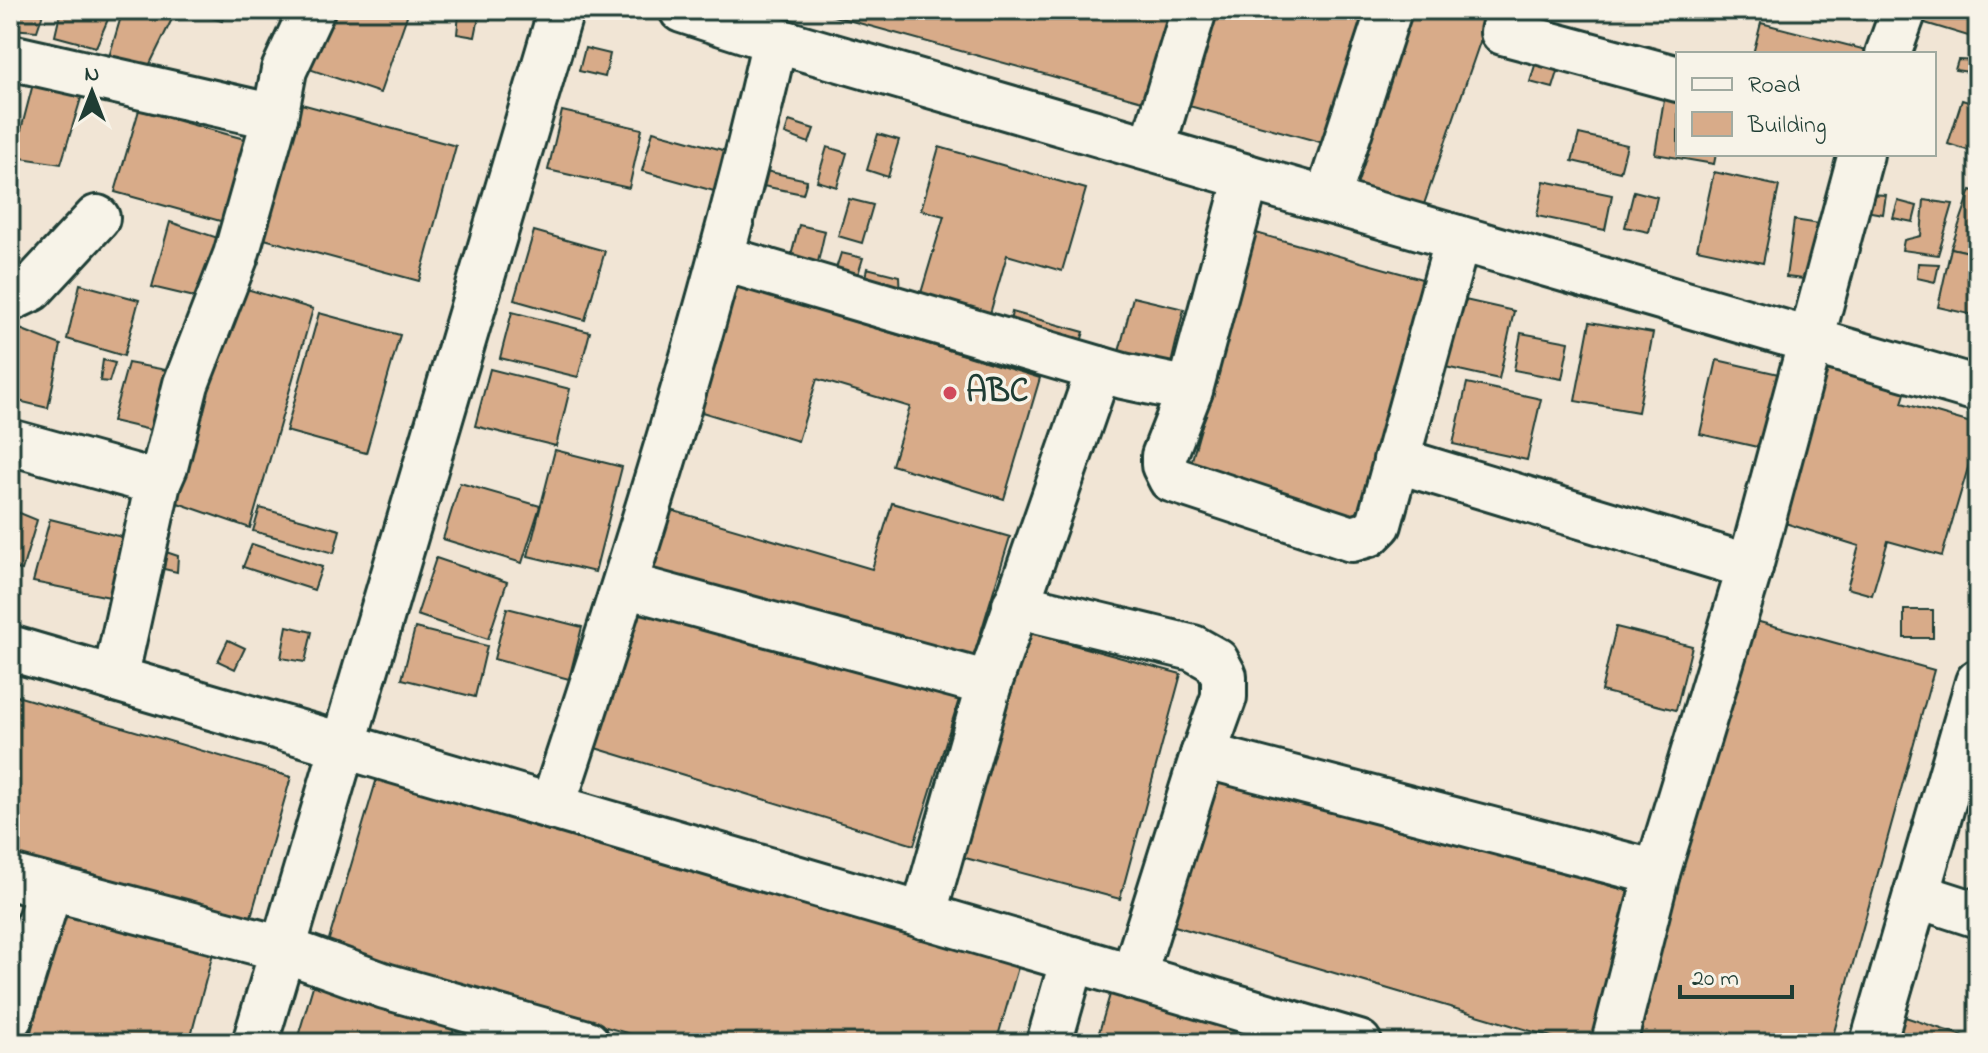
<svg xmlns="http://www.w3.org/2000/svg" width="1988" height="1053" font-family="'Indie Flower',sans-serif">
	<style>
		.building { fill: #d8ab89; stroke: #1f3d34; stroke-width: 2 }
		.lines { fill: none; stroke-linecap: round; stroke-linejoin: round }
		.minor-casing { stroke: #1f3d34; stroke-width: 50 }
		.minor { stroke: #f7f3e8; stroke-width: 44 }
		.poi-dot { fill: #d1495b; stroke: #f7f3e8; stroke-width: 3 }
		.labels { text-anchor: middle; dominant-baseline: central; stroke-width: 7; stroke-linejoin: round; paint-order: stroke }
		.poi-label { font-size: 34px; font-weight: bold; fill: #1f3d34; stroke: #f7f3e8; text-anchor: start }
	</style>
	<rect width="100%" height="100%" fill="#f1e5d5"/>
	<filter id="ink" filterUnits="userSpaceOnUse"><feTurbulence type="fractalNoise" baseFrequency=".0125" numOctaves="2"/><feDisplacementMap in="SourceGraphic" scale="16" xChannelSelector="R" yChannelSelector="G"/><feConvolveMatrix kernelMatrix="1 2 1 2 8 2 1 2 1" color-interpolation-filters="sRGB"/></filter>
	<g filter="url(#ink)">
		<g class="building">
			<polygon points="10,10 44,10 37,31 10,29"/>
			<polygon points="61,10 112,10 96,47 55,36"/>
			<polygon points="123,10 147,10 172,19 149,66 109,57"/>
			<polygon points="185,10 226,10 222,21"/>
			<polygon points="330,10 409,10 380,93 309,69"/>
			<polygon points="827,10 1180,10 1153,104 826,14"/>
			<polygon points="1208,10 1376,10 1338,147 1182,104"/>
			<polygon points="1410,10 1491,10 1423,207 1342,183"/>
			<polygon points="1929,10 1978,10 1978,39 1925,23"/>
			<polygon points="459,14 479,17 475,37 457,34"/>
			<polygon points="1761,23 1874,52 1874,54 1753,54"/>
			<polygon points="585,48 610,54 605,77 579,71"/>
			<polygon points="1538,55 1561,62 1553,88 1530,82"/>
			<polygon points="1958,60 1978,61 1976,73 1955,70"/>
			<polygon points="34,80 82,95 61,164 14,157"/>
			<polygon points="1665,93 1678,95 1678,154 1716,154 1714,164 1655,154"/>
			<polygon points="1962,100 1978,105 1976,153 1948,144"/>
			<polygon points="294,102 456,146 419,281 257,237"/>
			<polygon points="139,110 248,140 224,222 115,192"/>
			<polygon points="562,111 642,129 629,188 548,170"/>
			<polygon points="789,121 814,129 809,143 785,134"/>
			<polygon points="653,131 726,151 714,191 642,171"/>
			<polygon points="878,134 899,140 888,177 867,170"/>
			<polygon points="1579,134 1627,145 1620,172 1572,161"/>
			<polygon points="827,147 847,153 837,187 817,181"/>
			<polygon points="939,147 1086,189 1062,271 1007,255 987,324 918,303 944,216 921,210"/>
			<polygon points="761,170 807,180 803,194 758,185"/>
			<polygon points="1714,172 1779,186 1763,263 1697,249"/>
			<polygon points="1544,181 1612,195 1605,230 1537,216"/>
			<polygon points="1971,190 1978,192 1978,254 1951,248"/>
			<polygon points="1634,191 1657,197 1649,232 1625,227"/>
			<polygon points="1869,194 1886,195 1883,214 1865,211"/>
			<polygon points="849,199 873,205 862,243 838,236"/>
			<polygon points="1924,200 1953,204 1938,255 1902,250 1904,240 1921,236"/>
			<polygon points="1898,201 1917,206 1913,222 1893,218"/>
			<polygon points="1794,220 1820,224 1813,280 1786,277"/>
			<polygon points="170,222 227,241 203,299 152,287"/>
			<polygon points="799,225 825,231 816,271 789,264"/>
			<polygon points="534,231 605,251 585,320 514,300"/>
			<polygon points="1256,233 1429,281 1360,523 1188,474"/>
			<polygon points="1951,248 1978,254 1978,316 1938,307"/>
			<polygon points="841,253 863,258 855,284 833,278"/>
			<polygon points="1918,263 1939,264 1935,282 1917,278"/>
			<polygon points="867,268 899,276 900,297 863,287"/>
			<polygon points="80,284 139,300 124,356 67,339"/>
			<polygon points="730,284 1040,378 1004,499 892,465 910,407 817,379 798,441 692,409"/>
			<polygon points="240,287 313,309 250,528 175,502"/>
			<polygon points="1133,297 1184,309 1170,368 1118,356"/>
			<polygon points="1456,298 1514,311 1499,379 1441,366"/>
			<polygon points="512,312 590,332 578,377 500,358"/>
			<polygon points="1012,312 1084,332 1077,355 1007,336"/>
			<polygon points="319,313 400,335 366,453 286,431"/>
			<polygon points="1590,322 1653,333 1638,412 1575,401"/>
			<polygon points="20,329 61,345 48,408 10,399 10,370"/>
			<polygon points="1521,333 1569,342 1562,379 1514,370"/>
			<polygon points="1819,358 1908,384 1902,403 1978,425 1978,434 1942,556 1888,541 1872,595 1847,588 1859,546 1772,519"/>
			<polygon points="103,360 115,363 109,382 100,381"/>
			<polygon points="1717,360 1783,375 1766,449 1700,434"/>
			<polygon points="128,363 177,372 159,432 112,421"/>
			<polygon points="490,369 570,389 556,446 475,426"/>
			<polygon points="1467,383 1541,399 1527,460 1453,444"/>
			<polygon points="555,450 622,467 595,572 528,556"/>
			<polygon points="460,483 540,506 522,563 443,539"/>
			<polygon points="892,503 1010,537 970,668 645,572 664,508 872,569"/>
			<polygon points="260,508 340,530 334,553 253,531"/>
			<polygon points="10,509 37,520 22,570 10,568"/>
			<polygon points="50,519 126,538 115,598 33,582"/>
			<polygon points="252,544 322,567 314,590 243,567"/>
			<polygon points="166,552 178,556 177,572 164,569"/>
			<polygon points="436,558 507,582 488,639 417,615"/>
			<polygon points="638,598 960,696 914,845 592,747"/>
			<polygon points="507,608 582,627 569,679 494,659"/>
			<rect x="1904" y="610" width="29" height="28"/>
			<polygon points="1745,618 1934,670 1831,1043 1629,1043"/>
			<polygon points="287,626 312,632 305,662 281,658"/>
			<polygon points="1616,627 1692,646 1676,710 1601,691"/>
			<polygon points="415,628 487,646 475,697 402,679"/>
			<polygon points="1015,629 1181,674 1120,899 954,855"/>
			<polygon points="228,640 245,648 235,669 218,661"/>
			<polygon points="10,694 291,777 246,934 10,868"/>
			<polygon points="1215,769 1651,898 1607,1043 1572,1043 1168,924"/>
			<polygon points="377,778 1019,964 996,1043 661,1043 327,946"/>
			<polygon points="67,898 217,938 189,1043 28,1043"/>
			<polygon points="316,976 457,1018 450,1043 296,1043"/>
			<polygon points="1111,991 1291,1043 1096,1043"/>
			<polygon points="1896,1014 1978,1041 1978,1043 1886,1043"/>
		</g>
		<g class="lines">
			<defs>
				<g id="minor">
					<polyline points="682,10 775,40 1978,389"/>
					<polyline points="1508,10 1503,32 1678,79"/>
					<polyline points="1888,54 1904,10"/>
					<polyline points="10,57 275,117"/>
					<polyline points="1152,149 1194,10"/>
					<polyline points="1327,200 1389,10"/>
					<polyline points="721,258 1123,376 1190,390 1247,177"/>
					<polyline points="10,299 31,289 97,218"/>
					<polyline points="1190,390 1164,456 1164,465 1171,479 1352,539 1369,534 1379,524 1458,238"/>
					<polyline points="10,442 158,483"/>
					<polyline points="1396,460 1750,567"/>
					<polyline points="625,585 989,684"/>
					<polyline points="1015,605 1193,648 1216,661 1224,676 1224,697 1203,755 1133,977"/>
					<polyline points="10,648 1359,1043"/>
					<polyline points="115,679 158,483 165,467 186,384 236,255 275,117 284,70 312,10"/>
					<polyline points="1203,755 1657,873"/>
					<path d="M552 807C636 554 716 300 775 40"/>
					<polyline points="10,877 283,949 385,986 587,1043"/>
					<polyline points="1916,895 1978,915"/>
					<polyline points="923,916 989,684 1099,369"/>
					<polyline points="10,1017 50,888"/>
					<polyline points="255,1043 561,10"/>
					<polyline points="1049,1043 1073,959"/>
					<polyline points="1614,1043 1657,873 1750,567 1861,154"/>
					<polyline points="1873,1043 1978,682"/>
				</g>
			</defs>
			<use href="#minor" class="minor-casing"/>
			<use href="#minor" class="minor"/>
		</g>
	</g>
	<circle class="poi-dot" cx="950" cy="393" r="8"/>
	<g class="labels">
		<g class="poi-label">
			<text x="966" y="393">ABC</text>
		</g>
	</g>
	<rect width="1988" height="1053" fill="none" stroke="#f7f3e8" stroke-width="40"/>
	<rect x="20" y="20" width="1948" height="1013" fill="none" stroke="#1f3d34" stroke-width="3" filter="url(#ink)"/>
	<rect x="1676" y="52" width="260" height="104" fill="#f7f3e8" stroke="#a1aaa0" stroke-width="2"/>
	<rect x="1692" y="78" width="40" height="12" fill="#f7f3e8" stroke="#a1aaa0" stroke-width="2"/>
	<text x="1748" y="92" font-size="24" fill="#1f3d34">Road</text>
	<rect x="1692" y="112" width="40" height="24" fill="#d8ab89" stroke="#a1aaa0" stroke-width="2"/>
	<text x="1748" y="132" font-size="24" fill="#1f3d34">Building</text>
	<g transform="translate(92 92)" stroke="#f7f3e8" stroke-width="6" paint-order="stroke">
	<path d="M0-6L14 30L0 20L-14 30Z" fill="#1f3d34"/>
	<text y="-12" font-size="22" font-weight="bold" text-anchor="middle" fill="#1f3d34">N</text>
	</g>
	<path d="M1680 985v12h112v-12" fill="none" stroke="#1f3d34" stroke-width="4"/>
	<text x="1692" y="985" font-size="24" fill="#1f3d34" stroke="#f7f3e8" stroke-width="6" paint-order="stroke">20 m</text>
</svg>
